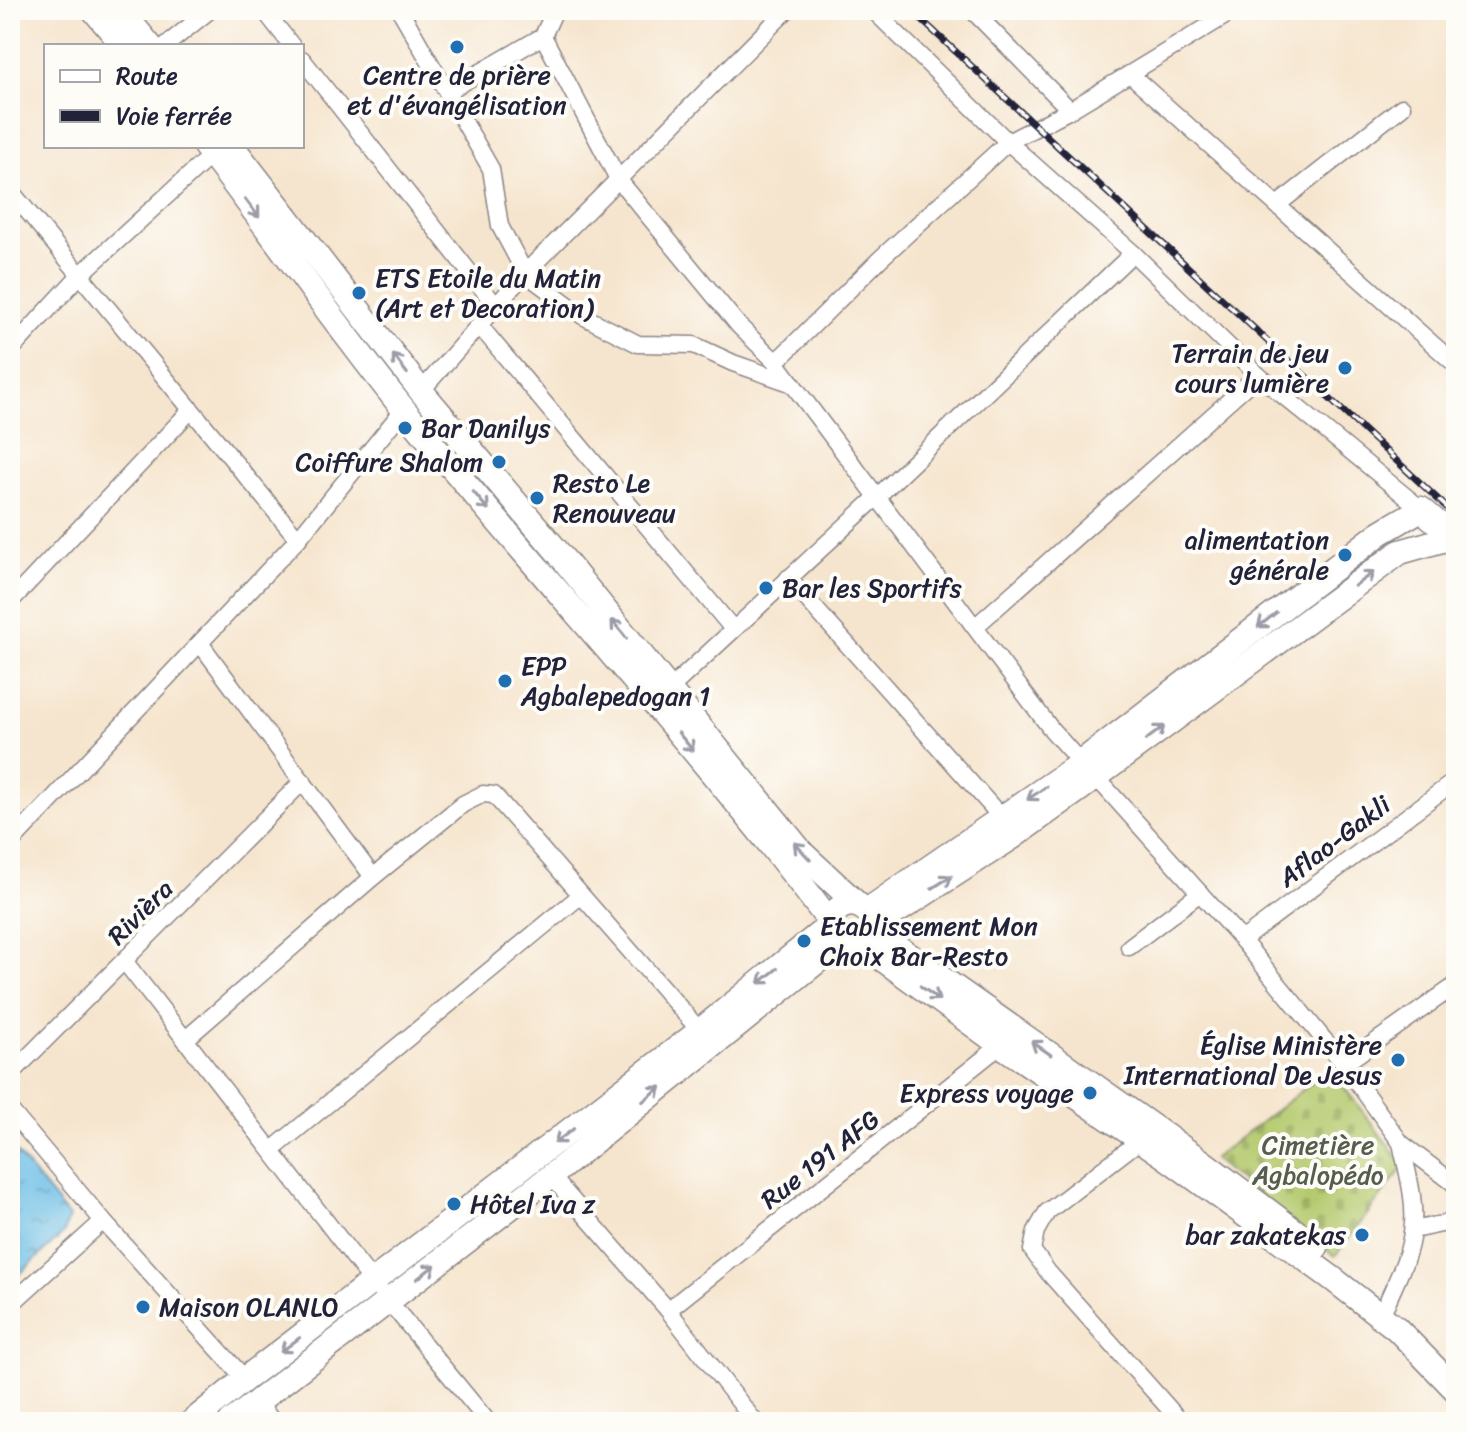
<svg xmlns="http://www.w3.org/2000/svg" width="1466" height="1432" font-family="Sriracha,sans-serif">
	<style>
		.cemetery { fill: url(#cemetery-stones); stroke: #6c7654; stroke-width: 2 }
		.water { fill: url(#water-ripples); stroke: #467090; stroke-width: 2 }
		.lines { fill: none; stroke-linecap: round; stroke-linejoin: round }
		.street-casing { stroke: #8c8484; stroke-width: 19 }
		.secondary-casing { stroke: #8c8484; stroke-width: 27 }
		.street { stroke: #fff; stroke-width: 16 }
		.secondary { stroke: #fff; stroke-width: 24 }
		.rail-casing { stroke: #22223b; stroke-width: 7 }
		.rail { stroke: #fdfcf7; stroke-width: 4; stroke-dasharray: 12; stroke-linecap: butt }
		.oneway { stroke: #9c9ca7 }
		.poi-dot { fill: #1f6fb2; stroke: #fdfcf7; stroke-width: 3 }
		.labels { text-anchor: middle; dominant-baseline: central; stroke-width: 8; stroke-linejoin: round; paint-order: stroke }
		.poi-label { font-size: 26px; fill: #22223b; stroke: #fdfcf7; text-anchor: start }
		.street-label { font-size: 26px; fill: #22223b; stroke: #fdfcf7 }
		.park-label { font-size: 26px; fill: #555d4d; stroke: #fdfcf7 }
	</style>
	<defs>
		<pattern id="cemetery-stones" width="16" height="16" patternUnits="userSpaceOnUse" patternTransform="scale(2)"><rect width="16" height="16" fill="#b5ca6e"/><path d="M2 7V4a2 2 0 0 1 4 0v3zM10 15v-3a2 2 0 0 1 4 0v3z" fill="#9bad60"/></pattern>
		<pattern id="water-ripples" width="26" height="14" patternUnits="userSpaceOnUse" patternTransform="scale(2)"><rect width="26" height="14" fill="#6abde6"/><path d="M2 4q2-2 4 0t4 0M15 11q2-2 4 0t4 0" fill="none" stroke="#5799bc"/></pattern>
	</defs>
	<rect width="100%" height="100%" fill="#fdfcf7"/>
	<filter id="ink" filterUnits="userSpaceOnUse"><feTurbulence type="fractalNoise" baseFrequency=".0125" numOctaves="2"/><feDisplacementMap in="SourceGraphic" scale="16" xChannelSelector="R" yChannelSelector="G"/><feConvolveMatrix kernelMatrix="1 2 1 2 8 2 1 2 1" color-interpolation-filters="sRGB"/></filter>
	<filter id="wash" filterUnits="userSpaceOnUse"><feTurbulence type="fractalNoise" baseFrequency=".006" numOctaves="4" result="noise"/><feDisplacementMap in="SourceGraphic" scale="32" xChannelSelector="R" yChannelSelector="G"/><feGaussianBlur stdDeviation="1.8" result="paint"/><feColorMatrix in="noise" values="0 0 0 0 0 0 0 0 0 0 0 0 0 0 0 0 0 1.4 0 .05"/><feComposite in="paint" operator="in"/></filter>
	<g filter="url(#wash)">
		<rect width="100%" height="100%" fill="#f6e5ce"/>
		<polygon class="cemetery" points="1330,1069 1404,1166 1335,1256 1213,1159"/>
		<polygon class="water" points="10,1145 69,1217 64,1233 10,1283"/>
	</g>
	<g filter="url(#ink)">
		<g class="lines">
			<defs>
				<g id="street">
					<polyline points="264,10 292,46"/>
					<polyline points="400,10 491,169 500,226 525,273 583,316 638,344 694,345 733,363 793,384"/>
					<polyline points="873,10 1008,142 1133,253 1258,375 1421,509"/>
					<polyline points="972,10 1070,110"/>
					<polyline points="543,36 618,179 739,326 776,362 1051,729 1080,762"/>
					<polyline points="165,46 210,10"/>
					<polyline points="302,59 496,306"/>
					<polyline points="1130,74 1456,365"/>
					<polyline points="448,91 543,36 555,10"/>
					<polyline points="10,190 298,539"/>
					<polyline points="1277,205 1402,107"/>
					<polyline points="479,325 733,629"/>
					<polyline points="10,351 79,276 218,149"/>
					<polyline points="776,362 880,259 1008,142 1070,110 1235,10"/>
					<polyline points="421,391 525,273 787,10"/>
					<polyline points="788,578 1002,818"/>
					<polyline points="10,602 190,411"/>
					<polyline points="976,626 1258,375"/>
					<polyline points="200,643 373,877"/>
					<polyline points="662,696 879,495 1133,253"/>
					<polyline points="1096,777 1242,940 1344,1064 1401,1143 1456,1185"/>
					<polyline points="10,844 298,539 404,409"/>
					<polyline points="1242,940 1456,780"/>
					<polyline points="1129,947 1200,893"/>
					<polyline points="125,962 373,1282 488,1422"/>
					<polyline points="187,1038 373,877 463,804 483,794 494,795 700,1031"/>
					<polyline points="1344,1064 1456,985"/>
					<polyline points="10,1075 303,781"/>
					<polyline points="10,1110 103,1221 245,1379"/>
					<polyline points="1147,1135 1047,1212 1036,1231 1032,1250 1048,1272 1181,1422"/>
					<polyline points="272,1150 580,896"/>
					<polyline points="551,1176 668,1310 755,1422"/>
					<polyline points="1413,1230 1456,1221"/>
					<polyline points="10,1305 103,1221"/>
					<path d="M1386 1305C1396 1281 1409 1258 1412 1232 1417 1203 1407 1171 1401 1143"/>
					<polyline points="668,1310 1001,1045"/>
					<polyline points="257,1401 273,1422"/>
				</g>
				<g id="secondary">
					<polyline points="94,10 124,46"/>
					<polyline points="120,10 150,46"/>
					<path d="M205 146C273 233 335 325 405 411 545 582 697 744 830 922"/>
					<polyline points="232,146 421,391 556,550 803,854 858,905"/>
					<polyline points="868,910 1070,771 1380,533 1421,509 1453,536"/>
					<path d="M876 925C870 908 851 896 836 911 804 943 875 975 876 925L1011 838 1081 788 1400 552 1456 536"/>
					<polyline points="876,932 1204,1163 1316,1247"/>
					<polyline points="866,947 1001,1045 1166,1157 1333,1279 1397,1329 1456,1390"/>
					<polyline points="192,1422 245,1379 700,1031 829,926"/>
					<polyline points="231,1422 551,1176 836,946"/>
				</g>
			</defs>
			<use href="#street" class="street-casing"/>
			<use href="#secondary" class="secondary-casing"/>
			<use href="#street" class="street"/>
			<use href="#secondary" class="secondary"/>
			<defs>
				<polyline id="rail" points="911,10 1456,516"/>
			</defs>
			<use href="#rail" class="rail-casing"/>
			<use href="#rail" class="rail"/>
		</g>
		<defs><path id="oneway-shaft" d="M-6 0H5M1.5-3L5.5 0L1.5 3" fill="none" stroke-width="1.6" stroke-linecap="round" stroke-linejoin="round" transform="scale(2)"/></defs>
		<g class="oneway">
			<use href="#oneway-shaft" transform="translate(252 208) rotate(53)"/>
			<use href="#oneway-shaft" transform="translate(400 364) rotate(-127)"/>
			<use href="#oneway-shaft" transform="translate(481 501) rotate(50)"/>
			<use href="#oneway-shaft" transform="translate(1364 579) rotate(-36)"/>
			<use href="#oneway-shaft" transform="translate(1267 620) rotate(142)"/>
			<use href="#oneway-shaft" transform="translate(619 629) rotate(-129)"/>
			<use href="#oneway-shaft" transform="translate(1155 733) rotate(-37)"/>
			<use href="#oneway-shaft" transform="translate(686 742) rotate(50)"/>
			<use href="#oneway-shaft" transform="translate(1037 793) rotate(145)"/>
			<use href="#oneway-shaft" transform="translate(802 851) rotate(-133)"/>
			<use href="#oneway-shaft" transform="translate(942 882) rotate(-33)"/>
			<use href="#oneway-shaft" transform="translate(768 976) rotate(141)"/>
			<use href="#oneway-shaft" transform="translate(930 993) rotate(36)"/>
			<use href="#oneway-shaft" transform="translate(1041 1048) rotate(-145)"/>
			<use href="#oneway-shaft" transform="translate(652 1094) rotate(-39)"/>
			<use href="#oneway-shaft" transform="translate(564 1136) rotate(143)"/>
			<use href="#oneway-shaft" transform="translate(426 1272) rotate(-38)"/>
			<use href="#oneway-shaft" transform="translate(290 1345) rotate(143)"/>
		</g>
	</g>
	<g class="poi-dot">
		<circle cx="457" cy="47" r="8"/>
		<circle cx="359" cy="293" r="8"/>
		<circle cx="1345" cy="368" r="8"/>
		<circle cx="405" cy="428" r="8"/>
		<circle cx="499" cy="462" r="8"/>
		<circle cx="537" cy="498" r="8"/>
		<circle cx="1345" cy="555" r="8"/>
		<circle cx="766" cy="588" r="8"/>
		<circle cx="505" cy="681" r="8"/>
		<circle cx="804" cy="941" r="8"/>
		<circle cx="1398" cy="1060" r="8"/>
		<circle cx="1090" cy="1093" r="8"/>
		<circle cx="454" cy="1204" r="8"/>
		<circle cx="1362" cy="1235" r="8"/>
		<circle cx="143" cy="1307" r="8"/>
	</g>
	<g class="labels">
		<g class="poi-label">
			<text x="457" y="75" text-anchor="middle">Centre de prière<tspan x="457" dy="30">et d'évangélisation</tspan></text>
			<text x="375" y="278">ETS Etoile du Matin<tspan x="375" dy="30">(Art et Decoration)</tspan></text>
			<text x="1329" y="353" text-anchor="end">Terrain de jeu<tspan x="1329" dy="30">cours lumière</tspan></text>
			<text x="421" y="428">Bar Danilys</text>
			<text x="483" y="462" text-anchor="end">Coiffure Shalom</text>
			<text x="553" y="483">Resto Le<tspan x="553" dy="30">Renouveau</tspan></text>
			<text x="1329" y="540" text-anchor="end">alimentation<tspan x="1329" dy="30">générale</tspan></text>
			<text x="782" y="588">Bar les Sportifs</text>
			<text x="521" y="666">EPP<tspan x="521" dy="30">Agbalepedogan 1</tspan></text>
			<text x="820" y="926">Etablissement Mon<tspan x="820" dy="30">Choix Bar-Resto</tspan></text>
			<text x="1382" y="1045" text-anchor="end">Église Ministère<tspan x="1382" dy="30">International De Jesus</tspan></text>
			<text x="1074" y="1093" text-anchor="end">Express voyage</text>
			<text x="470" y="1204">Hôtel Iva z</text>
			<text x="1346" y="1235" text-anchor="end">bar zakatekas</text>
			<text x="159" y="1307">Maison OLANLO</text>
		</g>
		<g class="street-label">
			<text transform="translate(1334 841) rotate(-37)">Aflao-Gakli</text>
			<text transform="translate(140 912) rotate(-45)">Rivièra</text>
			<text transform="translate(820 1159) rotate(-38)">Rue 191 AFG</text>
		</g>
		<g class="park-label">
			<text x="1318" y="1145">Cimetière<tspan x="1318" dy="30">Agbalopédo</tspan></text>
		</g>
	</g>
	<rect width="1466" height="1432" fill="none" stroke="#fdfcf7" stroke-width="40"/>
	<rect x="44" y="44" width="260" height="104" fill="#fdfcf7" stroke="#a5a5ac" stroke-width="2"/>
	<rect x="60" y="70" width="40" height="12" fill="#ffffff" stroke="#a5a5ac" stroke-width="2"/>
	<text x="116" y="84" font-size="24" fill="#22223b">Route</text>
	<rect x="60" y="110" width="40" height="12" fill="#22223b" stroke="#a5a5ac" stroke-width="2"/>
	<text x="116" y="124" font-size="24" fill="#22223b">Voie ferrée</text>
</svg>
